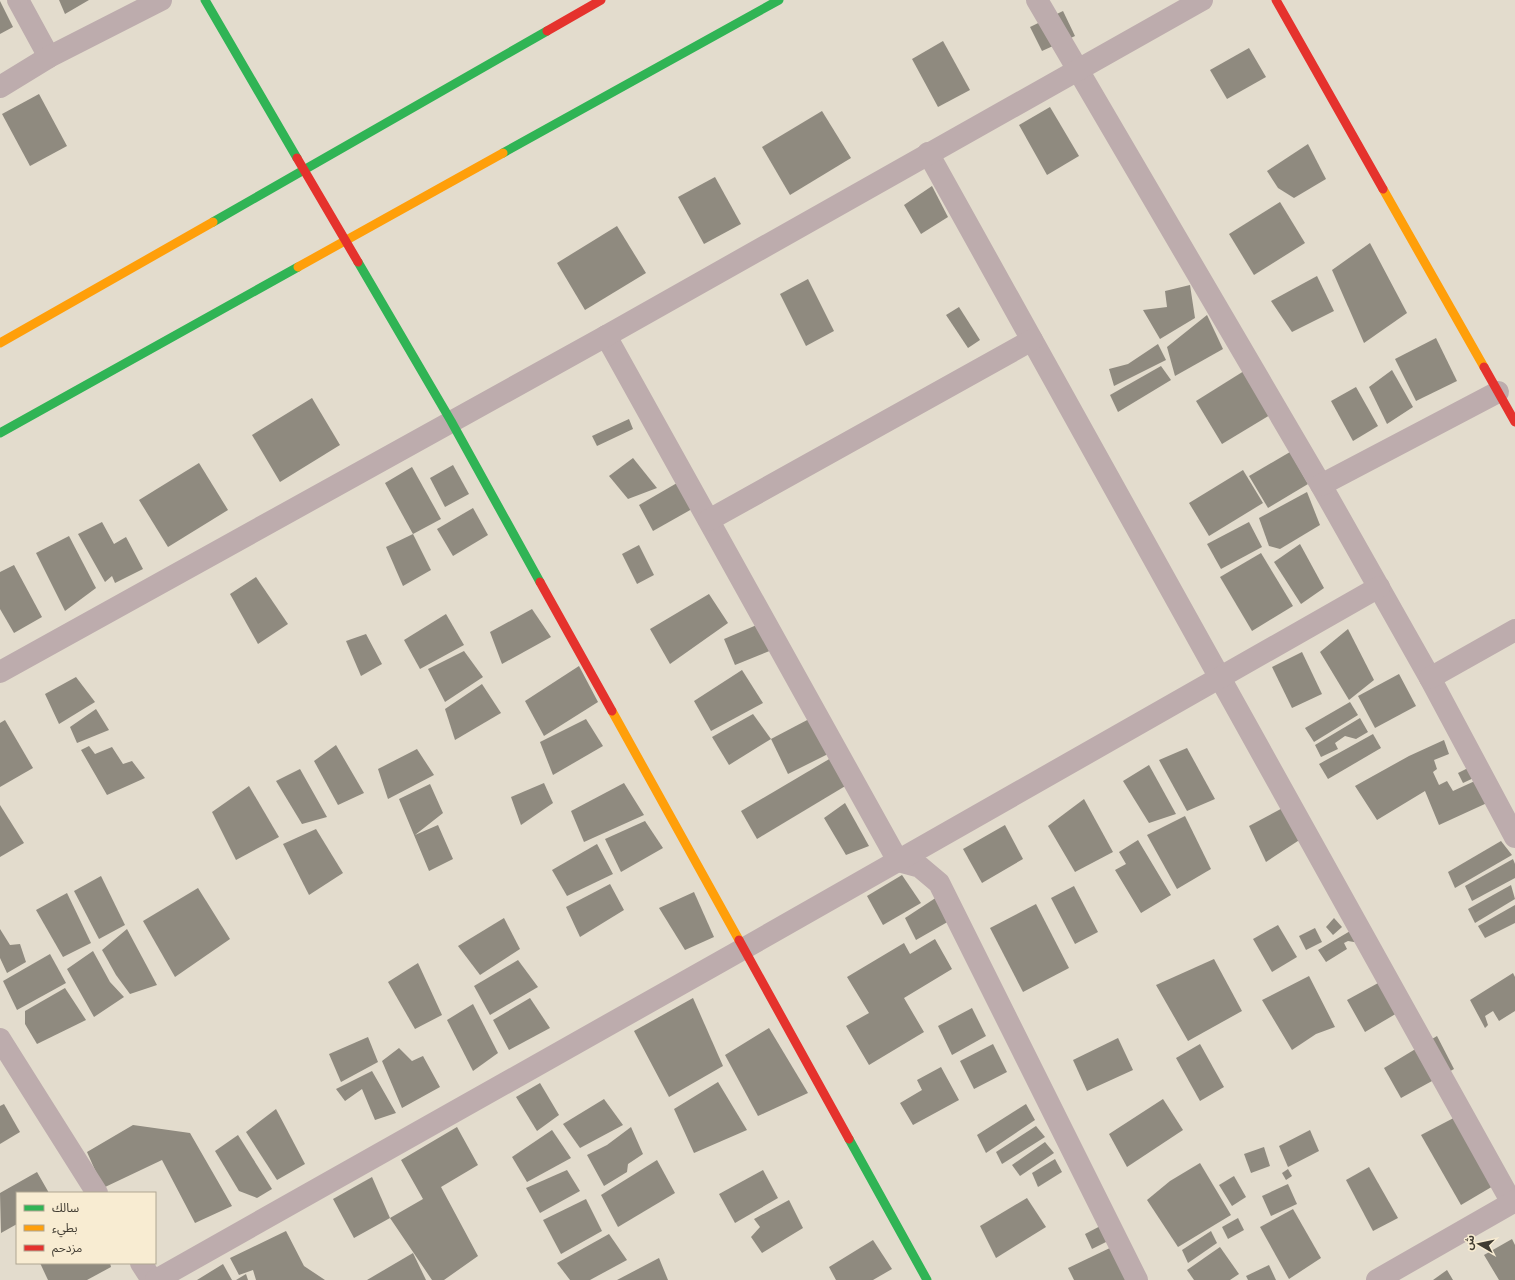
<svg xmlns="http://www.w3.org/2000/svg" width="1515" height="1280" font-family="Mulish,'Noto Sans Arabic',sans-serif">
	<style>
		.building { fill: #8f8a7f }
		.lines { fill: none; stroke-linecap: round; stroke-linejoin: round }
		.street { stroke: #bdacad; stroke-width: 22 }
		.fast { stroke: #30b455; stroke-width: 9 }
		.slow { stroke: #ff9f0a; stroke-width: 9 }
		.jam { stroke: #e5322d; stroke-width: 9 }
	</style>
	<rect width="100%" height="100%" fill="#e3dccd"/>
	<g class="building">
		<polygon points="59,0 89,0 65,14"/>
		<polygon points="0,1 13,27 0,34"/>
		<polygon points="1063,11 1075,36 1042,51 1030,27"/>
		<polygon points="943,41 970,90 938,107 912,59"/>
		<polygon points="1249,48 1266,77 1227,99 1210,70"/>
		<polygon points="39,94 67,146 30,166 2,114"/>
		<polygon points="1050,107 1079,156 1047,175 1019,125"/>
		<polygon points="822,111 851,158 790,195 762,147"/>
		<polygon points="1308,144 1326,179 1294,198 1278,188 1267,171"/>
		<polygon points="715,177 741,224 704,244 678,197"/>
		<polygon points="932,186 948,217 921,234 904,205"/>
		<polygon points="1280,202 1305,243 1254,275 1229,234"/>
		<polygon points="617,226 646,273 585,310 557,263"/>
		<polygon points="1370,243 1407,313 1364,343 1332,270"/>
		<polygon points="1317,276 1334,311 1292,332 1271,301"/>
		<polygon points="808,279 834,331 806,346 780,294"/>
		<polygon points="1190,285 1195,318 1160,339 1143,310 1167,307 1165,291"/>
		<polygon points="959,307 980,340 968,348 946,315"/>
		<polygon points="1207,315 1223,349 1175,376 1167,347"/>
		<polygon points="1436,338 1457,381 1416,401 1395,359"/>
		<polygon points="1158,344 1166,360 1114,386 1109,369 1128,364"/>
		<polygon points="1161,366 1171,380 1118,412 1110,395"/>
		<polygon points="1392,370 1413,407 1387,424 1369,387"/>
		<polygon points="1244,371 1270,415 1222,444 1196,401"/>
		<polygon points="1356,387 1378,426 1353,441 1331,401"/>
		<polygon points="312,398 340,445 280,482 252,435"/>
		<polygon points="629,419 633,429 597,446 592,436"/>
		<polygon points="1290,452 1308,484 1268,508 1249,476"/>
		<polygon points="633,458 657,488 628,499 609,476"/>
		<polygon points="199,463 228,510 168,547 139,500"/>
		<polygon points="453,465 469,494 445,507 430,478"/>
		<polygon points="412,467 441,519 413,534 385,483"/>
		<polygon points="1243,470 1263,503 1209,536 1189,503"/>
		<polygon points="677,483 692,509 653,531 639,505"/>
		<polygon points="1307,492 1320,525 1280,549 1269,546 1259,518"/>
		<polygon points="473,508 488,535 453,556 437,529"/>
		<polygon points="102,522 114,544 126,537 143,569 115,583 112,576 105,582 78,534"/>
		<polygon points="1249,522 1262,547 1221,569 1207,544"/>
		<polygon points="413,534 431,570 403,586 386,547"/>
		<polygon points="69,536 96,588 65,611 36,553"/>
		<polygon points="1300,544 1324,588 1301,604 1274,562"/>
		<polygon points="639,545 654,575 637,584 622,554"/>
		<polygon points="1261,553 1293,606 1252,631 1220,577"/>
		<polygon points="14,565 42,617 14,633 0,609 0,572"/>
		<polygon points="256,577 288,624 258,644 230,594"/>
		<polygon points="709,594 728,623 670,664 650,629"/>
		<polygon points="532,609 551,637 502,664 490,632"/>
		<polygon points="446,614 464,645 420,669 404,640"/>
		<polygon points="759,624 772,650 735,665 724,639"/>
		<polygon points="1348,629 1374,680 1349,700 1320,652"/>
		<polygon points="366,634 382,664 361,676 346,641"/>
		<polygon points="464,651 483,677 445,702 428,669"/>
		<polygon points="1302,652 1322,694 1292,708 1272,667"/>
		<polygon points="579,666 598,702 544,736 525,701"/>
		<polygon points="742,670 763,703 711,731 694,701"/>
		<polygon points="1399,674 1416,706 1375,728 1358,696"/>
		<polygon points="76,677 95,702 59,724 45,694"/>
		<polygon points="482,684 501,713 455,740 445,709"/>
		<polygon points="1350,702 1358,715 1314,742 1305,728"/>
		<polygon points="96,709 109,730 77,743 70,727"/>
		<polygon points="753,714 771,739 729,765 712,737"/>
		<polygon points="811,718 830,753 788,774 771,739"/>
		<polygon points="1360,718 1368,732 1356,739 1345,736 1335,743 1338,749 1321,757 1315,745"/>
		<polygon points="586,719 603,746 553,775 540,742"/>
		<polygon points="5,720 33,768 0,787 0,723"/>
		<polygon points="1373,734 1381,748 1328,779 1319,764"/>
		<polygon points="1444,740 1449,754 1434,760 1437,769 1433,772 1439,785 1447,781 1453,791 1477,780 1487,803 1439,825 1425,791 1377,820 1355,786 1409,756"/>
		<polygon points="336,745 364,793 338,805 314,761"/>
		<polygon points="89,746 95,754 112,747 123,764 132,761 145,778 107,795 81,750"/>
		<polygon points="1187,748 1215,799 1187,811 1159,760"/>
		<polygon points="417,749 434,775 388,799 378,769"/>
		<polygon points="831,758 847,785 757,839 741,811"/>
		<polygon points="1149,765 1176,814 1149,823 1123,781"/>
		<polygon points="1474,765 1480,775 1463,783 1458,773"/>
		<polygon points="300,769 327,817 302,824 276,781"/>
		<polygon points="544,783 553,803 521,825 511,797"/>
		<polygon points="624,783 644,815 584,842 571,811"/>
		<polygon points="430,784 443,813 415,835 438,825 453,859 429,871 399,799"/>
		<polygon points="249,786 279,837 236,860 212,812"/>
		<polygon points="1084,799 1113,852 1075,872 1048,826"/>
		<polygon points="845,803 869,846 846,855 824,818"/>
		<polygon points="1290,804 1307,835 1266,862 1249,826"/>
		<polygon points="0,805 24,843 0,857"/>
		<polygon points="1185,816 1211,869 1177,889 1147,835"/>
		<polygon points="645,821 663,848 621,872 605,839"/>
		<polygon points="1005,825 1023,859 982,883 963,849"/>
		<polygon points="316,829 343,873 309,895 283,844"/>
		<polygon points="1138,840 1171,895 1141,913 1115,870 1126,864 1119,852"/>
		<polygon points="1501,841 1512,855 1455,888 1448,872"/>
		<polygon points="597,844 613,874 567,896 552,870"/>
		<polygon points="1513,859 1515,864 1515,878 1472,901 1465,886"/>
		<polygon points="902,875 921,903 883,925 867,896"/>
		<polygon points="101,876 125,925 99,939 74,891"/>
		<polygon points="610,884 624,910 580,937 566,907"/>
		<polygon points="1511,885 1515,899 1475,923 1468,909"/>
		<polygon points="1074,886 1098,932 1075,944 1051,898"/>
		<polygon points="198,888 230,939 175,977 143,921"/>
		<polygon points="694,892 714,937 685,950 659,908"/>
		<polygon points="67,893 91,943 63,957 36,910"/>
		<polygon points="937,897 951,920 916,940 905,918"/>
		<polygon points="1036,904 1069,968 1023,992 990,928"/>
		<polygon points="1515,905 1515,923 1485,938 1478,926"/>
		<polygon points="504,918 520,949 480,975 458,946"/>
		<polygon points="1334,918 1342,927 1333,935 1326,927"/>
		<polygon points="1362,924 1360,943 1348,941 1344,943 1347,949 1326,962 1318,950"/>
		<polygon points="1278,925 1297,957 1272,972 1253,939"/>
		<polygon points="1315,928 1322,942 1306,950 1299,936"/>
		<polygon points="0,929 10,945 20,944 26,962 7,973 0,958"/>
		<polygon points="127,929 157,985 130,994 116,975 102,950"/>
		<polygon points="935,939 952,969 904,998 924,1032 869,1065 846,1026 869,1013 847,977 904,943 910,954"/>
		<polygon points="93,951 110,982 124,997 94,1017 67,969"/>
		<polygon points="50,954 66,983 17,1010 3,981"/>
		<polygon points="1214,959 1242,1011 1188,1041 1156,985"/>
		<polygon points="518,960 538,987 490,1015 474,986"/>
		<polygon points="418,963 442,1015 415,1029 388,982"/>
		<polygon points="1513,973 1515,977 1515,1011 1499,1021 1493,1011 1485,1016 1488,1025 1485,1028 1470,1000"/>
		<polygon points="1309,976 1335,1027 1316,1034 1292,1050 1262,1000"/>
		<polygon points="1391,976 1404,1009 1365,1032 1347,1000"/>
		<polygon points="65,988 86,1020 37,1044 25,1024 25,1011"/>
		<polygon points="530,998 550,1028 509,1050 493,1020"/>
		<polygon points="693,998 723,1066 669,1097 634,1031"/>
		<polygon points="473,1004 498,1053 473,1071 447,1020"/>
		<polygon points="972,1008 986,1036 952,1055 938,1026"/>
		<polygon points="769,1028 808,1093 758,1116 725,1055"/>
		<polygon points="1437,1036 1454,1069 1401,1098 1384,1068"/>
		<polygon points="368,1037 378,1062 341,1082 329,1054"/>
		<polygon points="1118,1038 1133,1070 1087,1091 1073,1060"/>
		<polygon points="993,1044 1007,1072 974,1089 960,1061"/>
		<polygon points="1200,1044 1224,1087 1200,1101 1176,1058"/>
		<polygon points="399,1048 412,1061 423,1056 440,1087 402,1108 382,1061"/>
		<polygon points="941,1067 959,1100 913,1125 900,1103 922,1090 917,1080"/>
		<polygon points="372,1071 396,1113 375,1120 362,1089 345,1101 336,1089"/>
		<polygon points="718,1082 747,1130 694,1153 674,1109"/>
		<polygon points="540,1083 559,1115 537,1131 516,1097"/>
		<polygon points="604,1099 623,1125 580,1148 563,1124"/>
		<polygon points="1163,1099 1183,1130 1127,1167 1109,1134"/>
		<polygon points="4,1104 20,1132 0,1144 0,1106"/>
		<polygon points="1026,1104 1035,1120 986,1153 977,1135"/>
		<polygon points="276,1109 305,1164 277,1180 246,1132"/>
		<polygon points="1467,1111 1500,1182 1461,1205 1421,1135"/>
		<polygon points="133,1125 190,1133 232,1206 195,1223 162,1160 103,1188 87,1152"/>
		<polygon points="1036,1126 1045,1137 1002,1164 996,1152"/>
		<polygon points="457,1127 478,1165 441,1187 478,1256 444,1280 432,1280 390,1218 423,1199 401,1160"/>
		<polygon points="631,1127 643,1154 628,1164 627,1172 604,1186 587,1155 607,1145"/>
		<polygon points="552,1130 571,1158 527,1182 512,1157"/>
		<polygon points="1310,1130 1319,1151 1288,1167 1279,1146"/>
		<polygon points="238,1135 272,1189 257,1198 239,1191 215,1151"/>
		<polygon points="1045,1142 1054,1153 1020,1176 1012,1165"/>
		<polygon points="1264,1147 1270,1166 1251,1173 1244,1154"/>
		<polygon points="1055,1159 1062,1172 1038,1187 1032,1173"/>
		<polygon points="657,1160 675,1193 618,1227 601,1195"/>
		<polygon points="1200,1163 1231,1215 1178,1247 1147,1200 1170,1181"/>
		<polygon points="1369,1167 1398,1218 1373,1231 1346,1180"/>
		<polygon points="1288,1169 1292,1176 1286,1180 1282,1173"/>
		<polygon points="567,1170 580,1191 540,1213 526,1188"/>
		<polygon points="763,1170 778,1198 735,1223 719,1194"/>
		<polygon points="37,1172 49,1193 17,1193 17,1224 1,1233 0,1193"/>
		<polygon points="1234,1176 1246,1197 1232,1206 1219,1185"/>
		<polygon points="372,1177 390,1218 354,1238 333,1199"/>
		<polygon points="1288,1184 1297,1204 1271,1216 1262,1196"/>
		<polygon points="1027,1198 1046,1227 996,1258 980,1226"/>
		<polygon points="586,1199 602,1231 561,1254 543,1220"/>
		<polygon points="789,1200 803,1228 762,1253 751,1237 760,1227 754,1219"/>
		<polygon points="1293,1209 1321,1258 1289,1279 1260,1227"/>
		<polygon points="1238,1218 1244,1230 1228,1239 1222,1227"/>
		<polygon points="1110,1221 1118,1236 1092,1249 1085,1234"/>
		<polygon points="286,1231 304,1266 325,1280 256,1280 253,1270 239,1275 230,1258"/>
		<polygon points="1211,1231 1217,1243 1188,1263 1182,1250"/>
		<polygon points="609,1234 627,1260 590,1280 570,1280 557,1263"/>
		<polygon points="1512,1239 1515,1245 1515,1280 1499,1280 1484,1255"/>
		<polygon points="873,1240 892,1269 873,1280 836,1280 829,1267"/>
		<polygon points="1112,1247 1128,1280 1074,1280 1068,1268"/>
		<polygon points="1220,1247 1239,1274 1230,1280 1194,1280 1187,1270"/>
		<polygon points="413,1253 426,1280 367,1280"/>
		<polygon points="659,1258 668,1280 617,1280"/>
		<polygon points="40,1263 110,1263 111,1267 87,1280 48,1280"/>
		<polygon points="223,1264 232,1280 197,1280"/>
		<polygon points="1269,1265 1276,1280 1248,1280 1246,1276"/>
		<polygon points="1447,1270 1453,1280 1433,1280"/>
		<polygon points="246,1274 248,1280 236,1280"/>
	</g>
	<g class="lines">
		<g class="street">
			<polyline points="18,0 49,57"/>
			<polyline points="1037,0 1321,485 1430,678 1515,837"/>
			<polyline points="0,87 49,57 161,0"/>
			<polyline points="928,153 1512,1203"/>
			<polyline points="606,336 898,861 920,867 939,883 1137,1280"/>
			<polyline points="1321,485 1498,392"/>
			<polyline points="709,520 1032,340"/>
			<polyline points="0,672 606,336 1202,0"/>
			<polyline points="1430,678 1515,630"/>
			<polyline points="0,1039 97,1193"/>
			<polyline points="141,1263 152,1280"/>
			<polyline points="156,1280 743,949 1379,587"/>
			<polyline points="1377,1280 1515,1201"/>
		</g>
		<g class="fast">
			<polyline points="205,0 297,158"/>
			<polyline points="503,153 779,0"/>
			<polyline points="213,222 547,31"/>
			<polyline points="358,262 451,421 540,582"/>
			<polyline points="0,433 298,267"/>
			<polyline points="849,1139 927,1280"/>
		</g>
		<g class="slow">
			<polyline points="1383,189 1484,367"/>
			<polyline points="298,267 503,153"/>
			<polyline points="0,343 213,222"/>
			<polyline points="612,711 739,940"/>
		</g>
		<g class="jam">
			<polyline points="1276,0 1383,189"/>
			<polyline points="547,31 601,0"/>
			<polyline points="297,158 358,262"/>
			<polyline points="1484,367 1515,422"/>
			<polyline points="540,582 612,711"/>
			<polyline points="739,940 849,1139"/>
		</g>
	</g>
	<rect x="16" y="1192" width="140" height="72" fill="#f8ecd2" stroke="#afa692"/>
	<rect x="24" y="1205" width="20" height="6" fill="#30b455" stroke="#afa692"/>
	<text x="52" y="1212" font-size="12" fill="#413c32">سالك</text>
	<rect x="24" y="1225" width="20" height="6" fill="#ff9f0a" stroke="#afa692"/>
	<text x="52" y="1232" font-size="12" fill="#413c32">بطيء</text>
	<rect x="24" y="1245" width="20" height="6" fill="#e5322d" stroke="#afa692"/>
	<text x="52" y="1252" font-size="12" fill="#413c32">مزدحم</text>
	<g transform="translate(1479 1244) rotate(279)" stroke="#f8ecd2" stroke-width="3" paint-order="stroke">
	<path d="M0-3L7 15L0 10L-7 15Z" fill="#413c32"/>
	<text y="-6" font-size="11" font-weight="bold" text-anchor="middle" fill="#413c32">ش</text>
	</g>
</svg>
